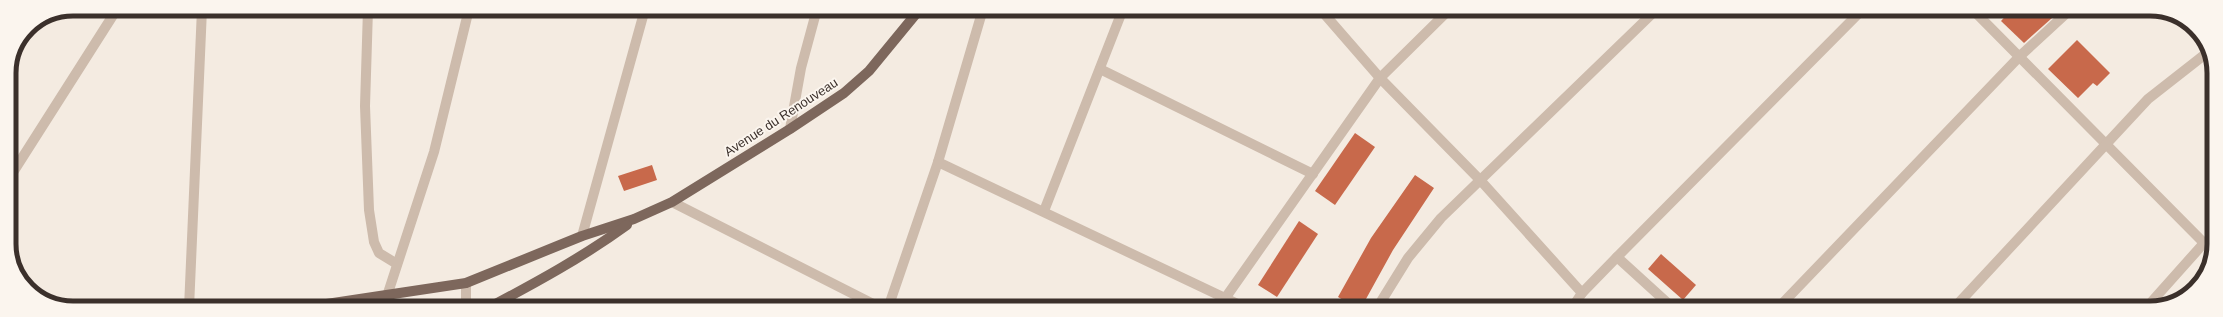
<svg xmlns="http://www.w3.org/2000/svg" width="2223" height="317" font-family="Helvetica,sans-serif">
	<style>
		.building { fill: #c8694b }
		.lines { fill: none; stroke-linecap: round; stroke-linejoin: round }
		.minor { stroke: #cdbbac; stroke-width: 10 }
		.major { stroke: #7d675c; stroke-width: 10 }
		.labels { text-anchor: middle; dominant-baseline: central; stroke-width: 4; stroke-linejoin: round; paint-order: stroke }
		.street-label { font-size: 13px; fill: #3b302b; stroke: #fbf5ee }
		.rim { fill: none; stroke: #3b302b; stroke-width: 5 }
	</style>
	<rect width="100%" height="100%" fill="#f4ebe1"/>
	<g class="building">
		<polygon points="2012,9 2023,9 2061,10 2024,43 2001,21"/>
		<polygon points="2077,40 2110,73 2097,86 2093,83 2078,98 2048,69"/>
		<polygon points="1355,133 1375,147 1335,205 1315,191"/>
		<polygon points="652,165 657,180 624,191 618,176"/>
		<polygon points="1415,175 1434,188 1393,250 1361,308 1357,308 1338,297 1371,238"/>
		<polygon points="1299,221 1318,234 1277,297 1258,285"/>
		<polygon points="1661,254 1696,285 1683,300 1648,269"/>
	</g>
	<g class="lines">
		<g class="minor">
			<polyline points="368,9 365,106 369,210 374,242 379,253 397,264"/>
			<polyline points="1320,9 1380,78 1481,181 1582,293"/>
			<polyline points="1972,9 2204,243 2146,308"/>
			<polyline points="1100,69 1313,174"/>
			<polyline points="790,129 801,68 817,9"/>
			<polyline points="938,162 1246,308"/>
			<polyline points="10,177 117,9"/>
			<polyline points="672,202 881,308"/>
			<polyline points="1044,211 1123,9"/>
			<polyline points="582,236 645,9"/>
			<polyline points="1617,257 1673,308"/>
			<polyline points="466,283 466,308"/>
			<polyline points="1226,297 1380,78 1450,9"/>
			<polyline points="189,308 202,9"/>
			<polyline points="388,308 387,296 434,152 469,9"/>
			<polyline points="888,308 938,162 983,9"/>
			<polyline points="1377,308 1408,258 1441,218 1657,9"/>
			<polyline points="1572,308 1582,293 1617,257 1863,9"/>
			<polyline points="1778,308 2020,56 2071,9"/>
			<polyline points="1954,308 2148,99 2208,52"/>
		</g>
		<g class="major">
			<polyline points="300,308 466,283 582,236 634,219 672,202 790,129 844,93 869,71 920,9"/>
			<path d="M488 308C537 282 583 257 627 225"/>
		</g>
	</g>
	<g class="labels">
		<g class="street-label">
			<text transform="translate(781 117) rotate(-33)">Avenue du Renouveau</text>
		</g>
	</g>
	<path d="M0 0H2223V317H0ZM73 16H2150A57 57 0 0 1 2207 73V244A57 57 0 0 1 2150 301H73A57 57 0 0 1 16 244V73A57 57 0 0 1 73 16Z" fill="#fbf5ee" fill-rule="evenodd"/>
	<path class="rim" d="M73 16H2150A57 57 0 0 1 2207 73V244A57 57 0 0 1 2150 301H73A57 57 0 0 1 16 244V73A57 57 0 0 1 73 16Z"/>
</svg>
